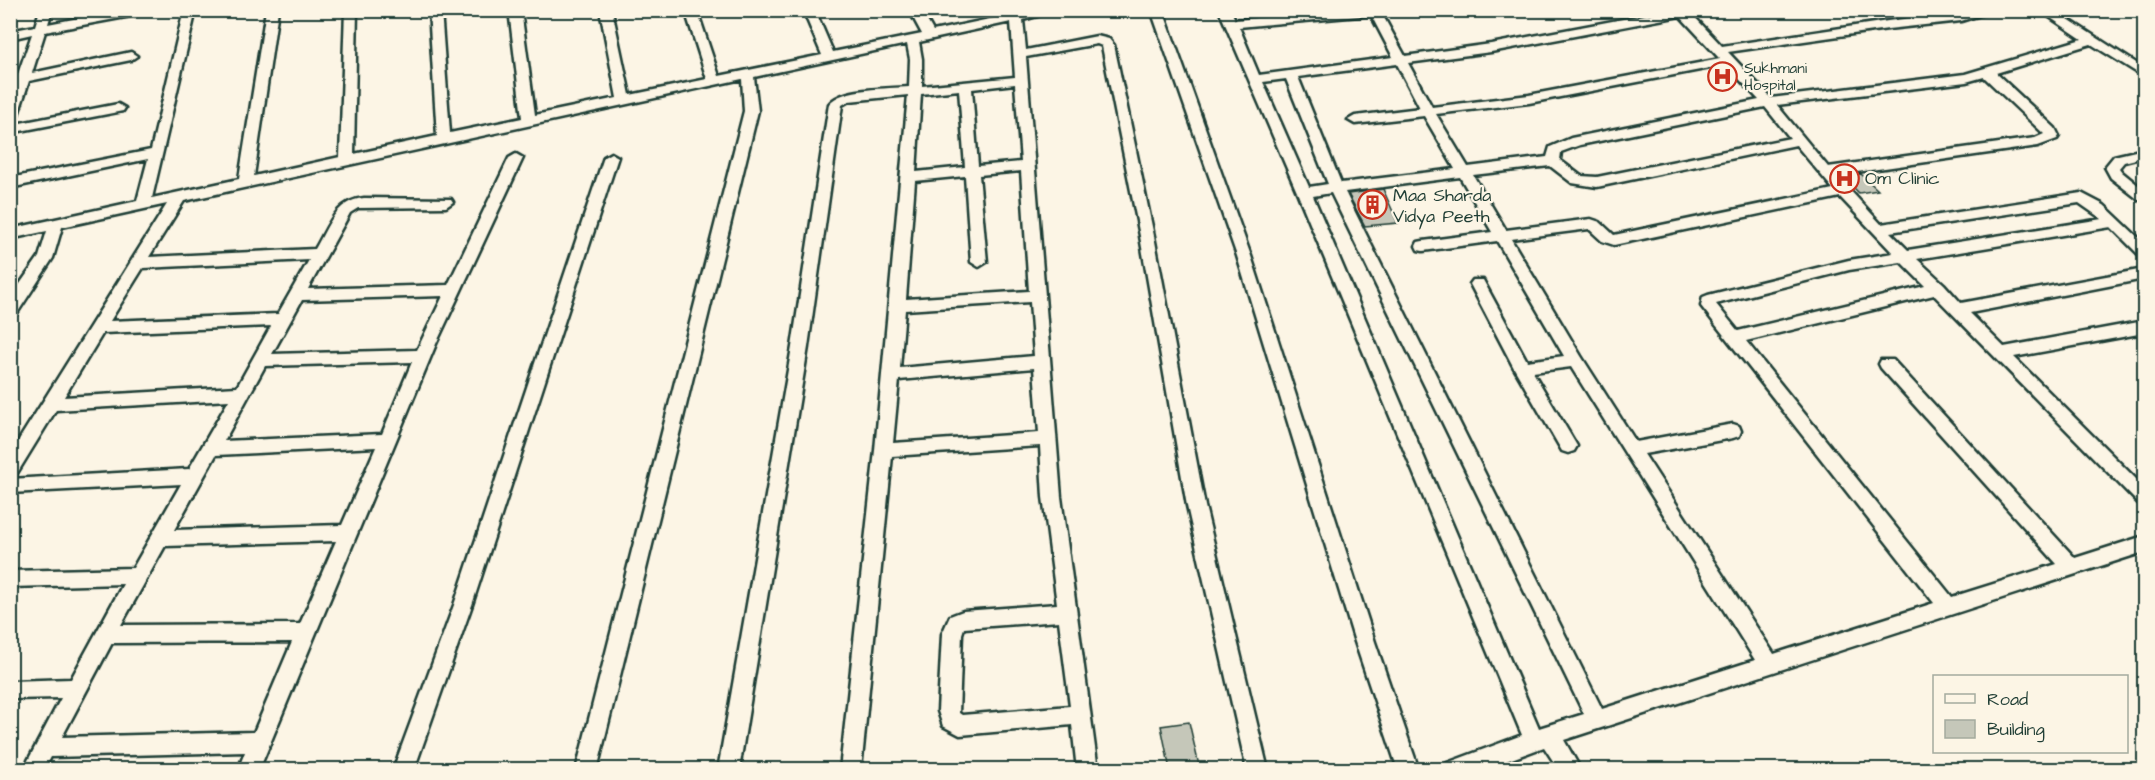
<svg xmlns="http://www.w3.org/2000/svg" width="2155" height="780" font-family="'Architects Daughter',sans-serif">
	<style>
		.building { fill: #c5c7b9; stroke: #1f3d34; stroke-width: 1.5 }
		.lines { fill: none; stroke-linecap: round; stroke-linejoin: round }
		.street-casing { stroke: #1f3d34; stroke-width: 5 }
		.street { fill: #fcf5e5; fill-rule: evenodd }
		.labels { text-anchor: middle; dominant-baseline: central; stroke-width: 4.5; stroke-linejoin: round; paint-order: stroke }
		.far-poi-label { font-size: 15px; fill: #1f3d34; stroke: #fcf5e5; text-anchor: start }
		.poi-label { font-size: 18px; fill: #1f3d34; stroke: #fcf5e5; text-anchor: start }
	</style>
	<rect width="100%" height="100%" fill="#fcf5e5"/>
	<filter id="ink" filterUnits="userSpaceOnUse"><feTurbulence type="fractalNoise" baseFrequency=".0167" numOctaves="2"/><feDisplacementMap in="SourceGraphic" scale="12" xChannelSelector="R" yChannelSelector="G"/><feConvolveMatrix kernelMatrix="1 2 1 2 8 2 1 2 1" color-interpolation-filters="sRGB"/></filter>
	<g filter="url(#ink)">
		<g class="building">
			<polygon points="1861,174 1878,190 1859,193 1842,176"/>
			<polygon points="1383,189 1398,223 1365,226 1348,194"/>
			<polygon points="1189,722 1200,770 1170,770 1161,726"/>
		</g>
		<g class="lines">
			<defs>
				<g id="street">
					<polygon points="40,10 52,10 48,24 120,10 148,10 142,14 45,32 32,73 131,52 137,56 131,60 29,81 17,118 10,122 10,97 32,34 10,39 10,31 35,26"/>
					<path d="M184 10H196L152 198 239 179 266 10H278L254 176 340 157 345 10H357L354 154 437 136 429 10H441L450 133 522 118 509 10H521L535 115 617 98 600 10H612L630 95 707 79 685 10H697L719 76 822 55 803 10H815L833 52 922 34 909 10H921L933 31 1032 10H1058L1023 20 1026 50 1097 36 1109 39 1114 45 1154 236 1205 506 1268 770H1247L1187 506 1140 236 1102 46 1097 44 1026 57 1061 497 1098 770H1077L1072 725 960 735 943 726 938 711 942 634 950 616 963 611 1057 604 1043 497 1040 446 892 456 861 770H840L875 450 908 95 849 101 842 105 808 347 739 770H718L792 347 829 104C842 87 888 89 909 87L910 59 907 44 754 77 758 111 597 770H576L744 111 742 79 184 201 149 257 315 249C329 226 335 201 364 198L451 199 453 202 446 207 358 208 350 213 308 289 448 285 509 158 516 154 523 158 436 344 259 770H238L245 752 51 757 44 770H23L61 698 10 699V681L71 679 123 584 10 587V571L133 568 181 484 10 493V479L189 469 229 400 56 410 16 475 10 477V454L167 204 62 227 53 258 16 315 10 316V298L39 257 47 231 10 239V229L137 201 148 159 10 188V178L151 150ZM1011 22 1015 77 922 86V59L919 42ZM1015 84 1021 162 978 166 972 89ZM959 90 965 167 916 172 921 94ZM1021 171 1029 291 906 299 915 181 965 176 971 262 979 267 987 262 979 175ZM309 260 278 314 110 321 143 268ZM443 296 417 350 272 354 302 300ZM1030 302 1034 356 900 368 905 310ZM271 326 237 387 64 397 103 333ZM412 362 382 434 224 441 265 366ZM1034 368 1039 433 893 443 899 380ZM376 447 342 525 174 530 216 455ZM336 541 300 624 121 625 165 546ZM1059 621 1070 706 962 715 959 713 962 634 964 628ZM292 642 254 732 62 737 112 643Z"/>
					<polygon points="1151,10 1163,10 1251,256 1375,642 1419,770 1398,770 1355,642 1237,256"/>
					<path d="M1219 10H1231L1235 20 1342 10H1394L1382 14 1405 56 1491 44 1671 10H1688L1722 46 1888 21 1973 10H1996L1961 21 1888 29 1728 52 1771 98 1965 74 2082 39 2039 10H2054L2144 68V77L2091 44 1996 73 2055 128 2059 136 2057 139 2038 146 1836 175 1881 224 2081 193 2104 205 2144 243V256L2139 255 2111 227 1917 259 1944 284 1961 303 2144 269V279L1970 313 2004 347 2144 321V333L2014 357 2144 487V505L2138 503 1934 295 1746 341 1952 597 2057 564 1881 368 1879 364 1881 360H1893L2075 558 2144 536V552L1564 740 1581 770H1559L1544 747 1482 770H1444L1447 763 1522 735 1297 192ZM1371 15 1393 57 1259 75 1239 27ZM1680 16 1720 59 1529 95 1432 107 1408 63 1491 52ZM1397 64 1420 108 1355 116 1348 120 1355 124 1424 116 1455 169 1341 183 1298 77ZM1726 65 1759 100 1571 138 1550 147 1547 157 1468 167 1436 114 1529 103ZM1984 77 2044 134 2035 138 1828 167 1777 105 1966 82ZM1286 79 1328 184 1309 187 1263 82ZM1765 107 1790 138 1597 177 1581 176 1560 160 1561 152 1580 145ZM1796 145 1833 189 1614 235 1600 222 1591 219 1506 230 1473 175 1550 166 1572 183 1597 187ZM1460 177 1492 232 1423 241 1418 242 1416 246 1418 250 1423 251 1497 241 1564 356 1527 361 1483 280H1473L1470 284 1514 368 1562 451 1568 453 1574 451 1577 446 1533 372 1571 367 1755 660 1602 709 1345 192ZM1331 193 1584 714 1539 728 1313 196ZM1840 197 1893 253 1849 260 1708 295 1703 297 1701 306 1934 603 1774 654 1644 454 1733 438 1739 436 1741 431 1739 426 1733 424 1636 442 1581 356 1511 239 1589 229 1602 241 1614 245ZM2079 203 2102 219 1908 250 1890 232ZM1901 262 1925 286 1738 331 1716 304 1849 270Z"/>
					<polygon points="118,104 125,108 123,111 10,133 10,125"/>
					<polygon points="2144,149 2144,157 2124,162 2119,168 2122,172 2144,190 2144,202 2139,200 2111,178 2105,167 2114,156"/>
					<polygon points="611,153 618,157 472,605 414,770 393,770 454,605 604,157"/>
				</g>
			</defs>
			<use href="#street" class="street-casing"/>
			<use href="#street" class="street"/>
		</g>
	</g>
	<defs>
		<symbol id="hospital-ring" viewBox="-11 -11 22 22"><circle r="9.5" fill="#fcf5e5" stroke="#c8321e" stroke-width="1.5"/><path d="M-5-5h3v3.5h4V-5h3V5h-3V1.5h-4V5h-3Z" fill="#c8321e"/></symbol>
		<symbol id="building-ring" viewBox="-11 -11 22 22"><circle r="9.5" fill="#fcf5e5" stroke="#c8321e" stroke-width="1.5"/><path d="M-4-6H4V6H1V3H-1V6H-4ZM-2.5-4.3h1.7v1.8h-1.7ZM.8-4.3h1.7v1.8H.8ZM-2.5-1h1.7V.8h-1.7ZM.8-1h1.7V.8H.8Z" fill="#c8321e"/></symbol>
	</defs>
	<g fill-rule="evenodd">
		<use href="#hospital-ring" x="1706" y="60" width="33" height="33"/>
		<use href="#hospital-ring" x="1828" y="162" width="33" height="33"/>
		<use href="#building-ring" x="1356" y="188" width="33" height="33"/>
	</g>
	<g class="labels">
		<g class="far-poi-label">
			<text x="1744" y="68">Sukhmani<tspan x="1744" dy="17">Hospital</tspan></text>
		</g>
		<g class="poi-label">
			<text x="1865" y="178">Om Clinic</text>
			<text x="1393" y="195">Maa Sharda<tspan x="1393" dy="21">Vidya Peeth</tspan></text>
		</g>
	</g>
	<rect width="2155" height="780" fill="none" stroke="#fcf5e5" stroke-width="36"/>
	<rect x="18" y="18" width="2119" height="744" fill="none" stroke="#1f3d34" stroke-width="2" filter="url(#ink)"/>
	<rect x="1933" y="675" width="195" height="78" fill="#fcf5e5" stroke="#a4ab9e" stroke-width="1.5"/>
	<rect x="1945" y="694" width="30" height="9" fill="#fcf5e5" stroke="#a4ab9e" stroke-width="1.5"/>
	<text x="1987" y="705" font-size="18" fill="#1f3d34">Road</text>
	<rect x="1945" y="720" width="30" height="18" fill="#c5c7b9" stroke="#a4ab9e" stroke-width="1.5"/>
	<text x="1987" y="735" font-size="18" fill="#1f3d34">Building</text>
</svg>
